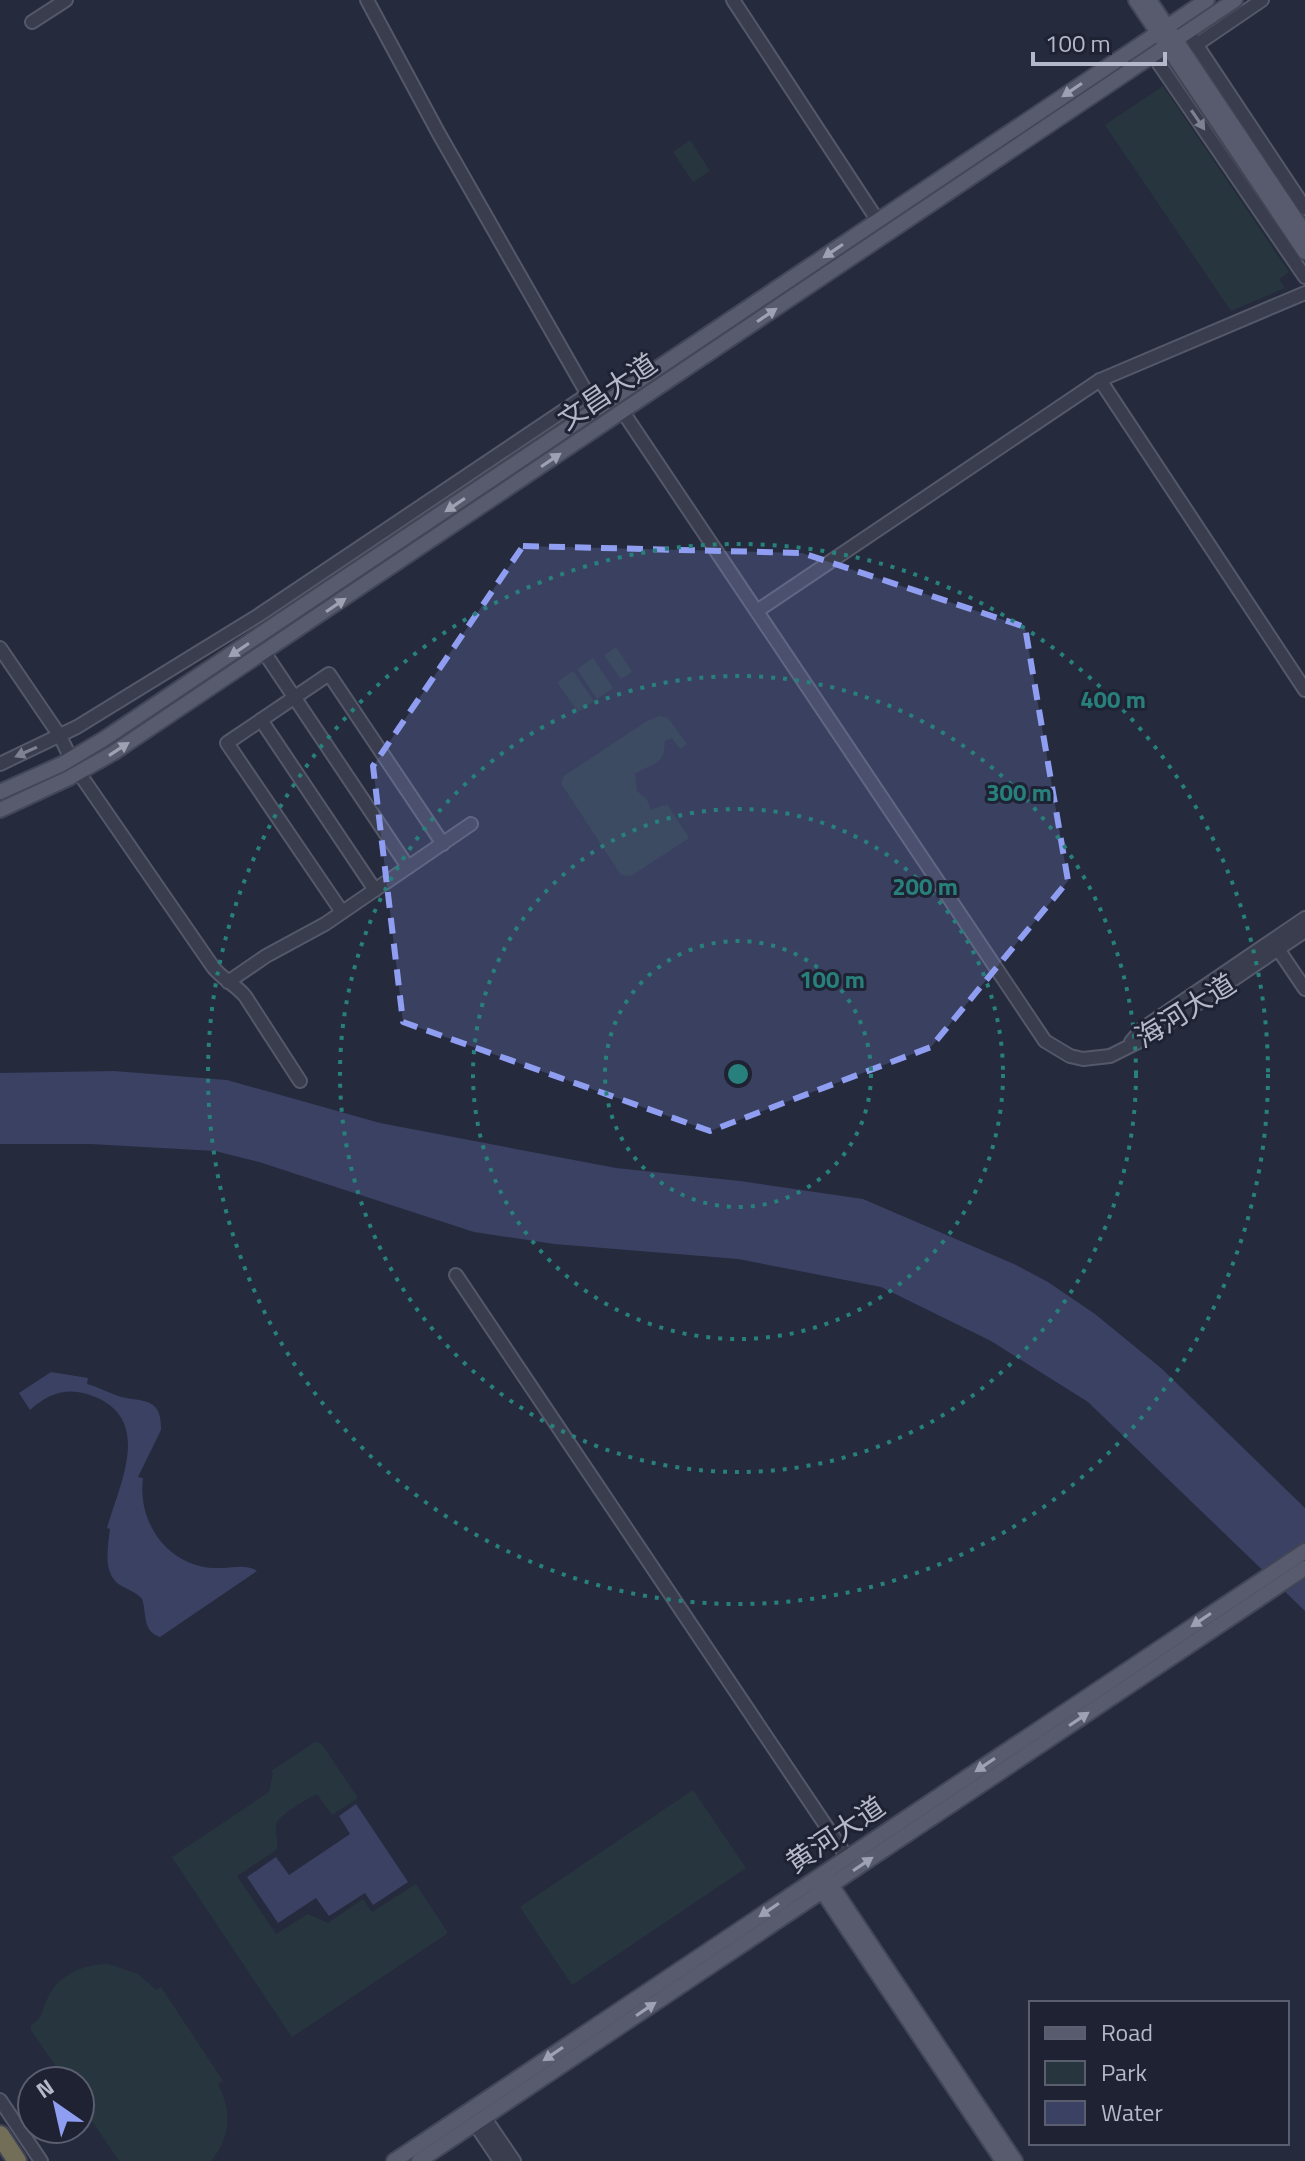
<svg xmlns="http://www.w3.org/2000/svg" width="1305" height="2161" font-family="'Titillium Web','Noto Sans SC',sans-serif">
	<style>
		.green { fill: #27363e }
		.water { fill: #3a4163 }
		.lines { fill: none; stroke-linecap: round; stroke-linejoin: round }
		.minor-casing { stroke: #545868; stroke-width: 16 }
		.major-casing { stroke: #424656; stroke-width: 18 }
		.highway-casing { stroke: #414555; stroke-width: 22 }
		.minor { stroke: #393d4d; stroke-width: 12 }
		.major { stroke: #575b6d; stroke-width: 14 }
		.highway { stroke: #726e57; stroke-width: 18 }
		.oneway { fill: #9ea1b1 }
		.oneway2 { fill: #7d8191 }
		.marked { fill: #909ef2; fill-opacity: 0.2; stroke: #909ef2; stroke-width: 6; stroke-dasharray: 16 10; stroke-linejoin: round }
		.ring { fill: none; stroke: #28807c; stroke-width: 4; stroke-dasharray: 4 8 }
		.labels { text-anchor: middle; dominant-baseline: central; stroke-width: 6; stroke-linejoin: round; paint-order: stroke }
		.street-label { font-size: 28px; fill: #b5b8c8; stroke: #1e2232 }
		.centre { fill: #28807c; stroke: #1e2232; stroke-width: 4 }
		.ring-label { font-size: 24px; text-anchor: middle; font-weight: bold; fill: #28807c; stroke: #1e2232; stroke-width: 6; stroke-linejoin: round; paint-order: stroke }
	</style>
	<rect width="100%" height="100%" fill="#252a3d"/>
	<g class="green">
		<polygon points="1163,86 1289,272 1279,279 1285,288 1231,311 1105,125"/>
		<polygon points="690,140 710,171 693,182 673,152"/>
		<polygon points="616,647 632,672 621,679 604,655"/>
		<polygon points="593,658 613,688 597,699 577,669"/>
		<polygon points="573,671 594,701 578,712 557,682"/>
		<path d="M660 716 668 718 687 744 680 749 672 738 665 741C664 767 653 762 635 774L637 791 647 800 651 810 667 804 689 838 631 876 621 875 561 783 564 776 647 721Z"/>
		<path d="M315 1742 321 1743 358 1798 332 1815 317 1794C308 1799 277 1815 276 1825 275 1834 279 1841 276 1850L237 1876 276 1934 308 1914 328 1923 363 1899 372 1912 416 1884 448 1933 292 2037 172 1857 269 1792 273 1774 271 1771Z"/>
		<polygon points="693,1790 746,1868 572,1985 520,1907"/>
		<path d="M108 1964 138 1974 156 1990 161 1987 223 2081 218 2084C232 2111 231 2137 211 2161H119L80 2103V2081H66L31 2030V2025C41 2019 41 2015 45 2004 56 1976 79 1965 108 1964Z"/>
	</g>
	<g class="water">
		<polygon points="114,1071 227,1080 380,1123 616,1168 740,1181 863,1199 1014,1264 1048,1282 1095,1314 1161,1368 1305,1508 1305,1611 1088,1402 991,1341 881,1287 738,1259 554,1244 474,1232 259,1162 215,1151 90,1144 0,1144 0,1073"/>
		<path d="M51 1372 88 1378 87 1384C98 1387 107 1392 118 1396 141 1403 162 1395 161 1430L138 1477 143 1478C137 1522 168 1567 215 1568 229 1569 245 1563 257 1571L160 1637C142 1631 147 1614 142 1599 136 1592 128 1590 120 1585 102 1573 108 1547 110 1529L107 1528C121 1480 155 1415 87 1394 65 1387 46 1395 30 1410L19 1393Z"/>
		<polygon points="356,1804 408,1882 373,1905 365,1893 329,1916 316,1898 278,1923 247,1877 276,1857 289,1875 350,1834 339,1816"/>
	</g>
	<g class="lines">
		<defs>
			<g id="minor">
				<polyline points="367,0 439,134 592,402"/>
				<polyline points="733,0 878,221"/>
				<polyline points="32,22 66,0"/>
				<polyline points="1188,32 1305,208"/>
				<polyline points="1196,45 1262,0"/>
				<polyline points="1153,55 1305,277"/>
				<polyline points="1100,380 1305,690"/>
				<polyline points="623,412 1045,1041 1070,1056 1083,1059 1110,1056 1148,1037 1305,931"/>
				<polyline points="757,611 1100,380 1305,293"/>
				<polyline points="0,648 60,736 71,759"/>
				<polyline points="264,652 408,867"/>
				<polyline points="261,720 375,890"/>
				<polyline points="0,764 77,727 259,615 587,395"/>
				<path d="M79 773 213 967C222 979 235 984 245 996L300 1081"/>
				<polyline points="342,912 227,743 329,674 443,844"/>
				<polyline points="1278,949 1305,989"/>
				<polyline points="228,982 266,956 325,924 471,824"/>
				<polyline points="1131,1042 1142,1029 1305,918"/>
				<polyline points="456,1275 847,1857"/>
				<polyline points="0,2100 41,2161"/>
				<polyline points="480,2111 514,2161"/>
				<polyline points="471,2118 500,2161"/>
			</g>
			<g id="major">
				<polyline points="1136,0 1305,252"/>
				<polyline points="1149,0 1305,233"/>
				<polyline points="0,792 62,764 104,739 1207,0"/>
				<polyline points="0,810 69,778 113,753 1235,0"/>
				<polyline points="827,1879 1015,2161"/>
				<polyline points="817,1883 1003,2161"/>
				<polyline points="394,2161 1305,1551"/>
				<polyline points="419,2161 1305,1568"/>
			</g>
			<polyline id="highway" points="0,2135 17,2161"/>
		</defs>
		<use href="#minor" class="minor-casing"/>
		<use href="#major" class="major-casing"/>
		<use href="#highway" class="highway-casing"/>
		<use href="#minor" class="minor"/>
		<use href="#major" class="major"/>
		<use href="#highway" class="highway"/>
	</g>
	<defs><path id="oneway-solid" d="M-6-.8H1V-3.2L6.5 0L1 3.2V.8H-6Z" transform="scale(2)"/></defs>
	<g class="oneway">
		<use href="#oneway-solid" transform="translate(1072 90) rotate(146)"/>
		<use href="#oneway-solid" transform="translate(833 251) rotate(146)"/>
		<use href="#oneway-solid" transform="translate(767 315) rotate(-34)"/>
		<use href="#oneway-solid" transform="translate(551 460) rotate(-34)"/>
		<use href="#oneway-solid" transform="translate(455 505) rotate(146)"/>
		<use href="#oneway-solid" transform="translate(336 605) rotate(-34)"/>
		<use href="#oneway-solid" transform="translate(239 650) rotate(146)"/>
		<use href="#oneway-solid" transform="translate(119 749) rotate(-33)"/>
		<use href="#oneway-solid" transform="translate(1201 1620) rotate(146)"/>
		<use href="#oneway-solid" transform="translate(1079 1719) rotate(-34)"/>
		<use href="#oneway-solid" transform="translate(985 1765) rotate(146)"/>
		<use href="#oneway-solid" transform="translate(863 1864) rotate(-34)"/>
		<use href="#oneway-solid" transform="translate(769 1910) rotate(146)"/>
		<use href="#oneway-solid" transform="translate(646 2009) rotate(-34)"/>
		<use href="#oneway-solid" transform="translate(553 2054) rotate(146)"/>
	</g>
	<g class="oneway2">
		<use href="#oneway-solid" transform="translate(1198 120) rotate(56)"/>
		<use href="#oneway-solid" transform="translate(26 752) rotate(156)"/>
	</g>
	<path class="marked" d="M523 546 802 553 1025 627 1068 881 931 1047 710 1131 403 1022 373 766Z"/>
	<g class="ring">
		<circle cx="738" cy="1074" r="133"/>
		<circle cx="738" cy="1074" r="265"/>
		<circle cx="738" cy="1074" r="398"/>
		<circle cx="738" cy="1074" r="530"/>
	</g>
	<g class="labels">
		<g class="street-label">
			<text transform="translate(607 391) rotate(-34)">文昌大道</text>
			<text transform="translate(1185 1010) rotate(-32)">海河大道</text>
			<text transform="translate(835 1834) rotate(-34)">黄河大道</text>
		</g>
	</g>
	<circle cx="738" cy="1074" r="12" class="centre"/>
	<g class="ring-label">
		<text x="1113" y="708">400 m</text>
		<text x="1019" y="801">300 m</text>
		<text x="925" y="895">200 m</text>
		<text x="832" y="988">100 m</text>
	</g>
	<rect x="1029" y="2001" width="260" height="144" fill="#1e2232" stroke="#5a5e6e" stroke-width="2"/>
	<rect x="1045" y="2027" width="40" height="12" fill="#575b6d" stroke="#5a5e6e" stroke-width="2"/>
	<text x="1101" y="2041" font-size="24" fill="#b5b8c8">Road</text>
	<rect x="1045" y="2061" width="40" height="24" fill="#27363e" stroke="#5a5e6e" stroke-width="2"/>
	<text x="1101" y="2081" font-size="24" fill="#b5b8c8">Park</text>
	<rect x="1045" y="2101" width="40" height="24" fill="#3a4163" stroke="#5a5e6e" stroke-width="2"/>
	<text x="1101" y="2121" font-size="24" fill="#b5b8c8">Water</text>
	<g transform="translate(56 2105) rotate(326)"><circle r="38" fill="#1e2232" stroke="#5a5e6e" stroke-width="2"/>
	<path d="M0-6L14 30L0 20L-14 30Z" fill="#909ef2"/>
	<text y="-12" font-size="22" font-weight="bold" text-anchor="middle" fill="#b5b8c8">N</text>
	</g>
	<path d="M1033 52v12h132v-12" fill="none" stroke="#b5b8c8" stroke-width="4"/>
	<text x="1045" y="52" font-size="24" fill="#b5b8c8" stroke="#1e2232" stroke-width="6" paint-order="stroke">100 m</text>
</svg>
